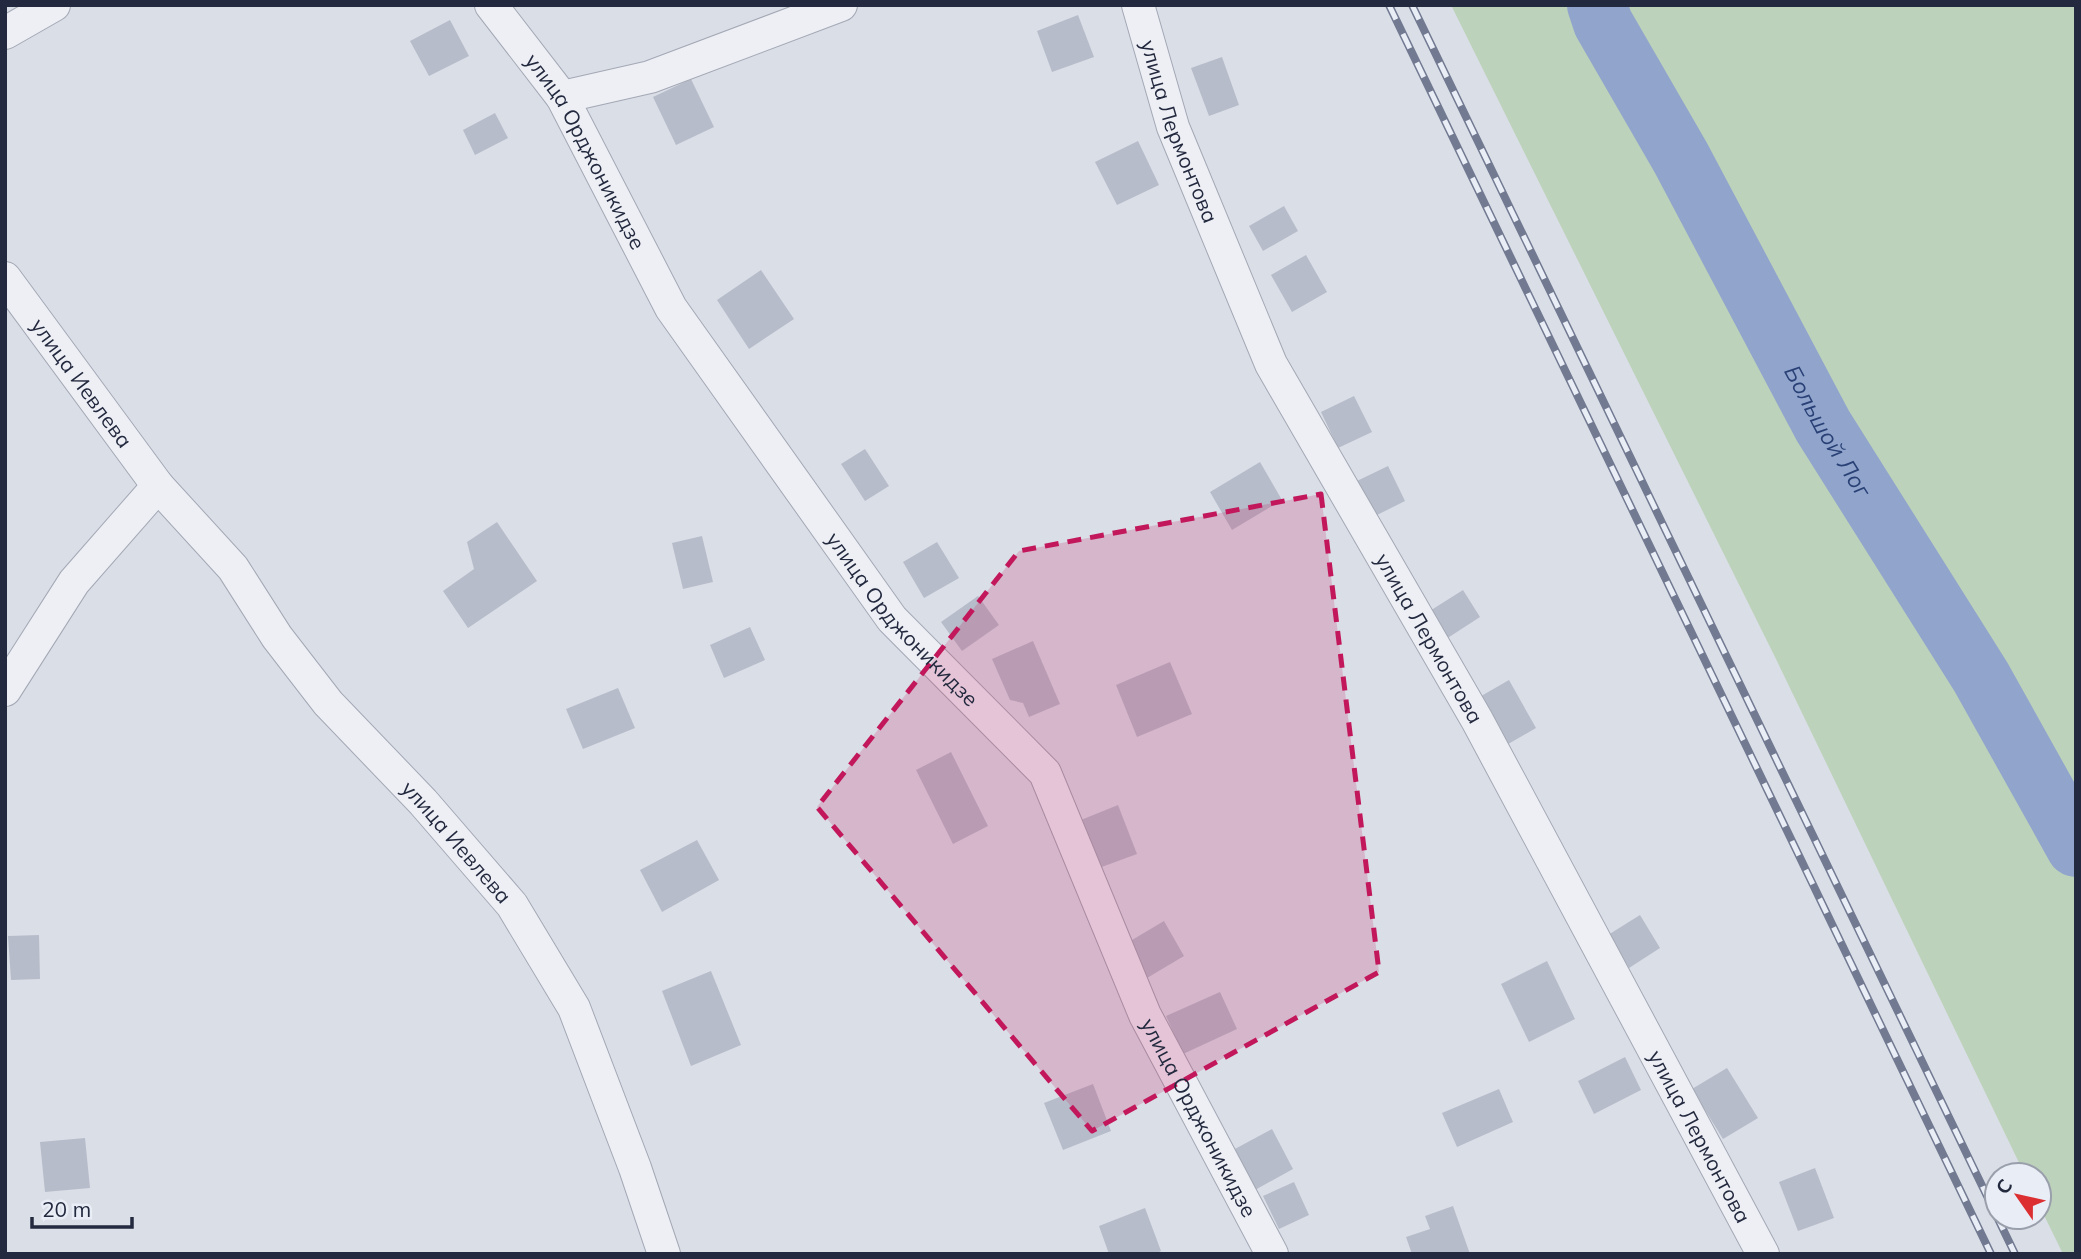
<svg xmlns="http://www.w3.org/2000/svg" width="2081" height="1259" font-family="Mulish,sans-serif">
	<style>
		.green { fill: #bdd2ba }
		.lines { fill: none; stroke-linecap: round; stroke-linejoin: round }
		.river { stroke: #91a5cc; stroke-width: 60 }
		.building { fill: #b7bcca }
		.street-casing { stroke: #a3a8b4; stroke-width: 34 }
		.street { stroke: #edeff5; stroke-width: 32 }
		.rail-casing { stroke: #727a92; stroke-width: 8 }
		.rail { stroke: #e9edf5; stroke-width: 5; stroke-dasharray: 16; stroke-linecap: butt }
		.marked { fill: #c2185b; fill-opacity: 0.2; stroke: #c2185b; stroke-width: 5; stroke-dasharray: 14 9; stroke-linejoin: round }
		.labels { text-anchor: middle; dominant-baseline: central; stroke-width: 5; stroke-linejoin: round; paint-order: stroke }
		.street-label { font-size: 21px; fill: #23293e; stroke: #e9edf5 }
		.water-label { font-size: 23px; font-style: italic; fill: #294176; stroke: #e9edf5 }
	</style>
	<rect width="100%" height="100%" fill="#dadee7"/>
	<polygon class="green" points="1451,5 2076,5 2076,1254 2063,1254 2039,1205 2039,1175 2025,1175 1776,659"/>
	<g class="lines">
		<path class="river" id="s1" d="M1597 5 1603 23 1681 158 1823 426 1981 677 2076 847"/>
	</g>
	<g class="building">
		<polygon points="1078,15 1094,57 1052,72 1037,31"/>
		<polygon points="450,20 469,56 429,76 410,41"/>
		<polygon points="1222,57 1239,105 1209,116 1191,68"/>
		<polygon points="691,79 714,127 676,145 653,97"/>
		<polygon points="495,113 508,138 475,155 463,130"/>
		<polygon points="1138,141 1159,185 1117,205 1095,162"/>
		<polygon points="1284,206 1298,231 1263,251 1249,226"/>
		<polygon points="1306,255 1327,292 1292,312 1271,275"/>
		<polygon points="761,270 794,319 749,349 717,300"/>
		<polygon points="1354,396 1372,432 1338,448 1321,412"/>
		<polygon points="865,449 889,486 865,501 841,464"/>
		<polygon points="1260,462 1282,500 1232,530 1210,492"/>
		<polygon points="1388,466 1405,501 1375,516 1357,481"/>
		<polygon points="497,522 537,581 468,628 443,591 474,569 467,542"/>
		<polygon points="702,536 713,582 683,589 672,543"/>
		<polygon points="937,542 959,578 924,598 903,562"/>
		<polygon points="1463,590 1480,617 1443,641 1425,614"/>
		<polygon points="978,596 999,625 962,651 941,622"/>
		<polygon points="750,627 765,660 724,678 710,645"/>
		<polygon points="1033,641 1060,704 1029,717 1023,703 1010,700 992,659"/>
		<polygon points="1170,662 1192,714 1137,737 1116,685"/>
		<polygon points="1509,680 1536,728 1503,747 1476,699"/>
		<polygon points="618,688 635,728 583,749 566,709"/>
		<polygon points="951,752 988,826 953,844 916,770"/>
		<polygon points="1118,805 1137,854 1099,868 1081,820"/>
		<polygon points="697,840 719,880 662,912 640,870"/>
		<polygon points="1640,915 1660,948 1629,968 1608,935"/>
		<polygon points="1164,921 1184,956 1147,978 1127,943"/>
		<polygon points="39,935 40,979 11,980 8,936"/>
		<polygon points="1547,961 1575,1019 1529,1042 1501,984"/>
		<polygon points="711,971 741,1045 691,1066 662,991"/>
		<polygon points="1220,992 1237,1029 1183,1054 1166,1016"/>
		<polygon points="1625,1057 1641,1090 1594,1114 1578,1081"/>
		<polygon points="1727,1068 1758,1118 1723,1139 1692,1089"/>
		<polygon points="1093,1084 1111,1131 1063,1150 1044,1103"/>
		<polygon points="1499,1089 1513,1122 1457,1147 1442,1113"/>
		<polygon points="1272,1129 1293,1169 1255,1190 1233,1150"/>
		<polygon points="85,1138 90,1188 45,1192 40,1142"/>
		<polygon points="1815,1168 1834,1218 1798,1231 1779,1182"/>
		<polygon points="1294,1182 1309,1215 1279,1229 1263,1196"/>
		<polygon points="1453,1206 1470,1254 1412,1254 1406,1237 1430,1229 1425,1216"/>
		<polygon points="1145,1208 1161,1251 1155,1254 1109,1254 1099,1226"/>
	</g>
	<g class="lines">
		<defs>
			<g id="street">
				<path id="s2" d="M491 5 562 97 671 308 892 619 1045 773 1145 1015 1272 1254"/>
				<path id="s3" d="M1138 5 1173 127 1271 364 1477 720 1763 1254"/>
				<polyline points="5,33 54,5"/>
				<polyline points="562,97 650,77 841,5"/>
				<path id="s4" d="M5 278 158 486 233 568 277 637 328 703 423 802 512 905 574 1008 635 1168 664 1254"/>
				<polyline points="5,690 74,582 158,486"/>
			</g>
		</defs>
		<use href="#street" class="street-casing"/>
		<use href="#street" class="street"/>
		<defs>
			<g id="rail">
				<polyline points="1389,5 1991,1254"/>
				<polyline points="1412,5 2015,1254"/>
			</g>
		</defs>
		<use href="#rail" class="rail-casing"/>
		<use href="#rail" class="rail"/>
	</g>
	<path class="marked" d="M1321 494 1379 972 1092 1131 817 807 1019 551Z"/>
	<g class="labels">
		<g class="street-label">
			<text stroke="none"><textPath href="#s3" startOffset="133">улица Лермонтова</textPath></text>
			<text stroke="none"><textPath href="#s2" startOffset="175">улица Орджоникидзе</textPath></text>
			<text stroke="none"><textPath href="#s4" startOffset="130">улица Иевлева</textPath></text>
			<text stroke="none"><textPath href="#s2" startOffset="742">улица Орджоникидзе</textPath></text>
			<text stroke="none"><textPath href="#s3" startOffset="700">улица Лермонтова</textPath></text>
			<text stroke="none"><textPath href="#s4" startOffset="724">улица Иевлева</textPath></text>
			<text stroke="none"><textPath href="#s2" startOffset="1330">улица Орджоникидзе</textPath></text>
			<text stroke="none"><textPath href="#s3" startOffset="1267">улица Лермонтова</textPath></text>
		</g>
		<g class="water-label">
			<text stroke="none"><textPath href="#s1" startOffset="485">Большой Лог</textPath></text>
		</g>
	</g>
	<rect width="2081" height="1259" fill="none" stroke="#23293e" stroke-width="14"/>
	<g transform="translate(2018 1196) rotate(304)"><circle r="33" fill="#e9edf5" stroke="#9a9fac" stroke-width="2"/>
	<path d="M0-5L12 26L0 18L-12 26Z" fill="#dc2f32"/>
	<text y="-10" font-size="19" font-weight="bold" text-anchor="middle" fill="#23293e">С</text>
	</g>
	<path d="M32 1217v10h100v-10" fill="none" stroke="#23293e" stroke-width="3.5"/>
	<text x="42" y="1217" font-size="21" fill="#23293e" stroke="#e9edf5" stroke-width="5" paint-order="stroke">20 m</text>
</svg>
